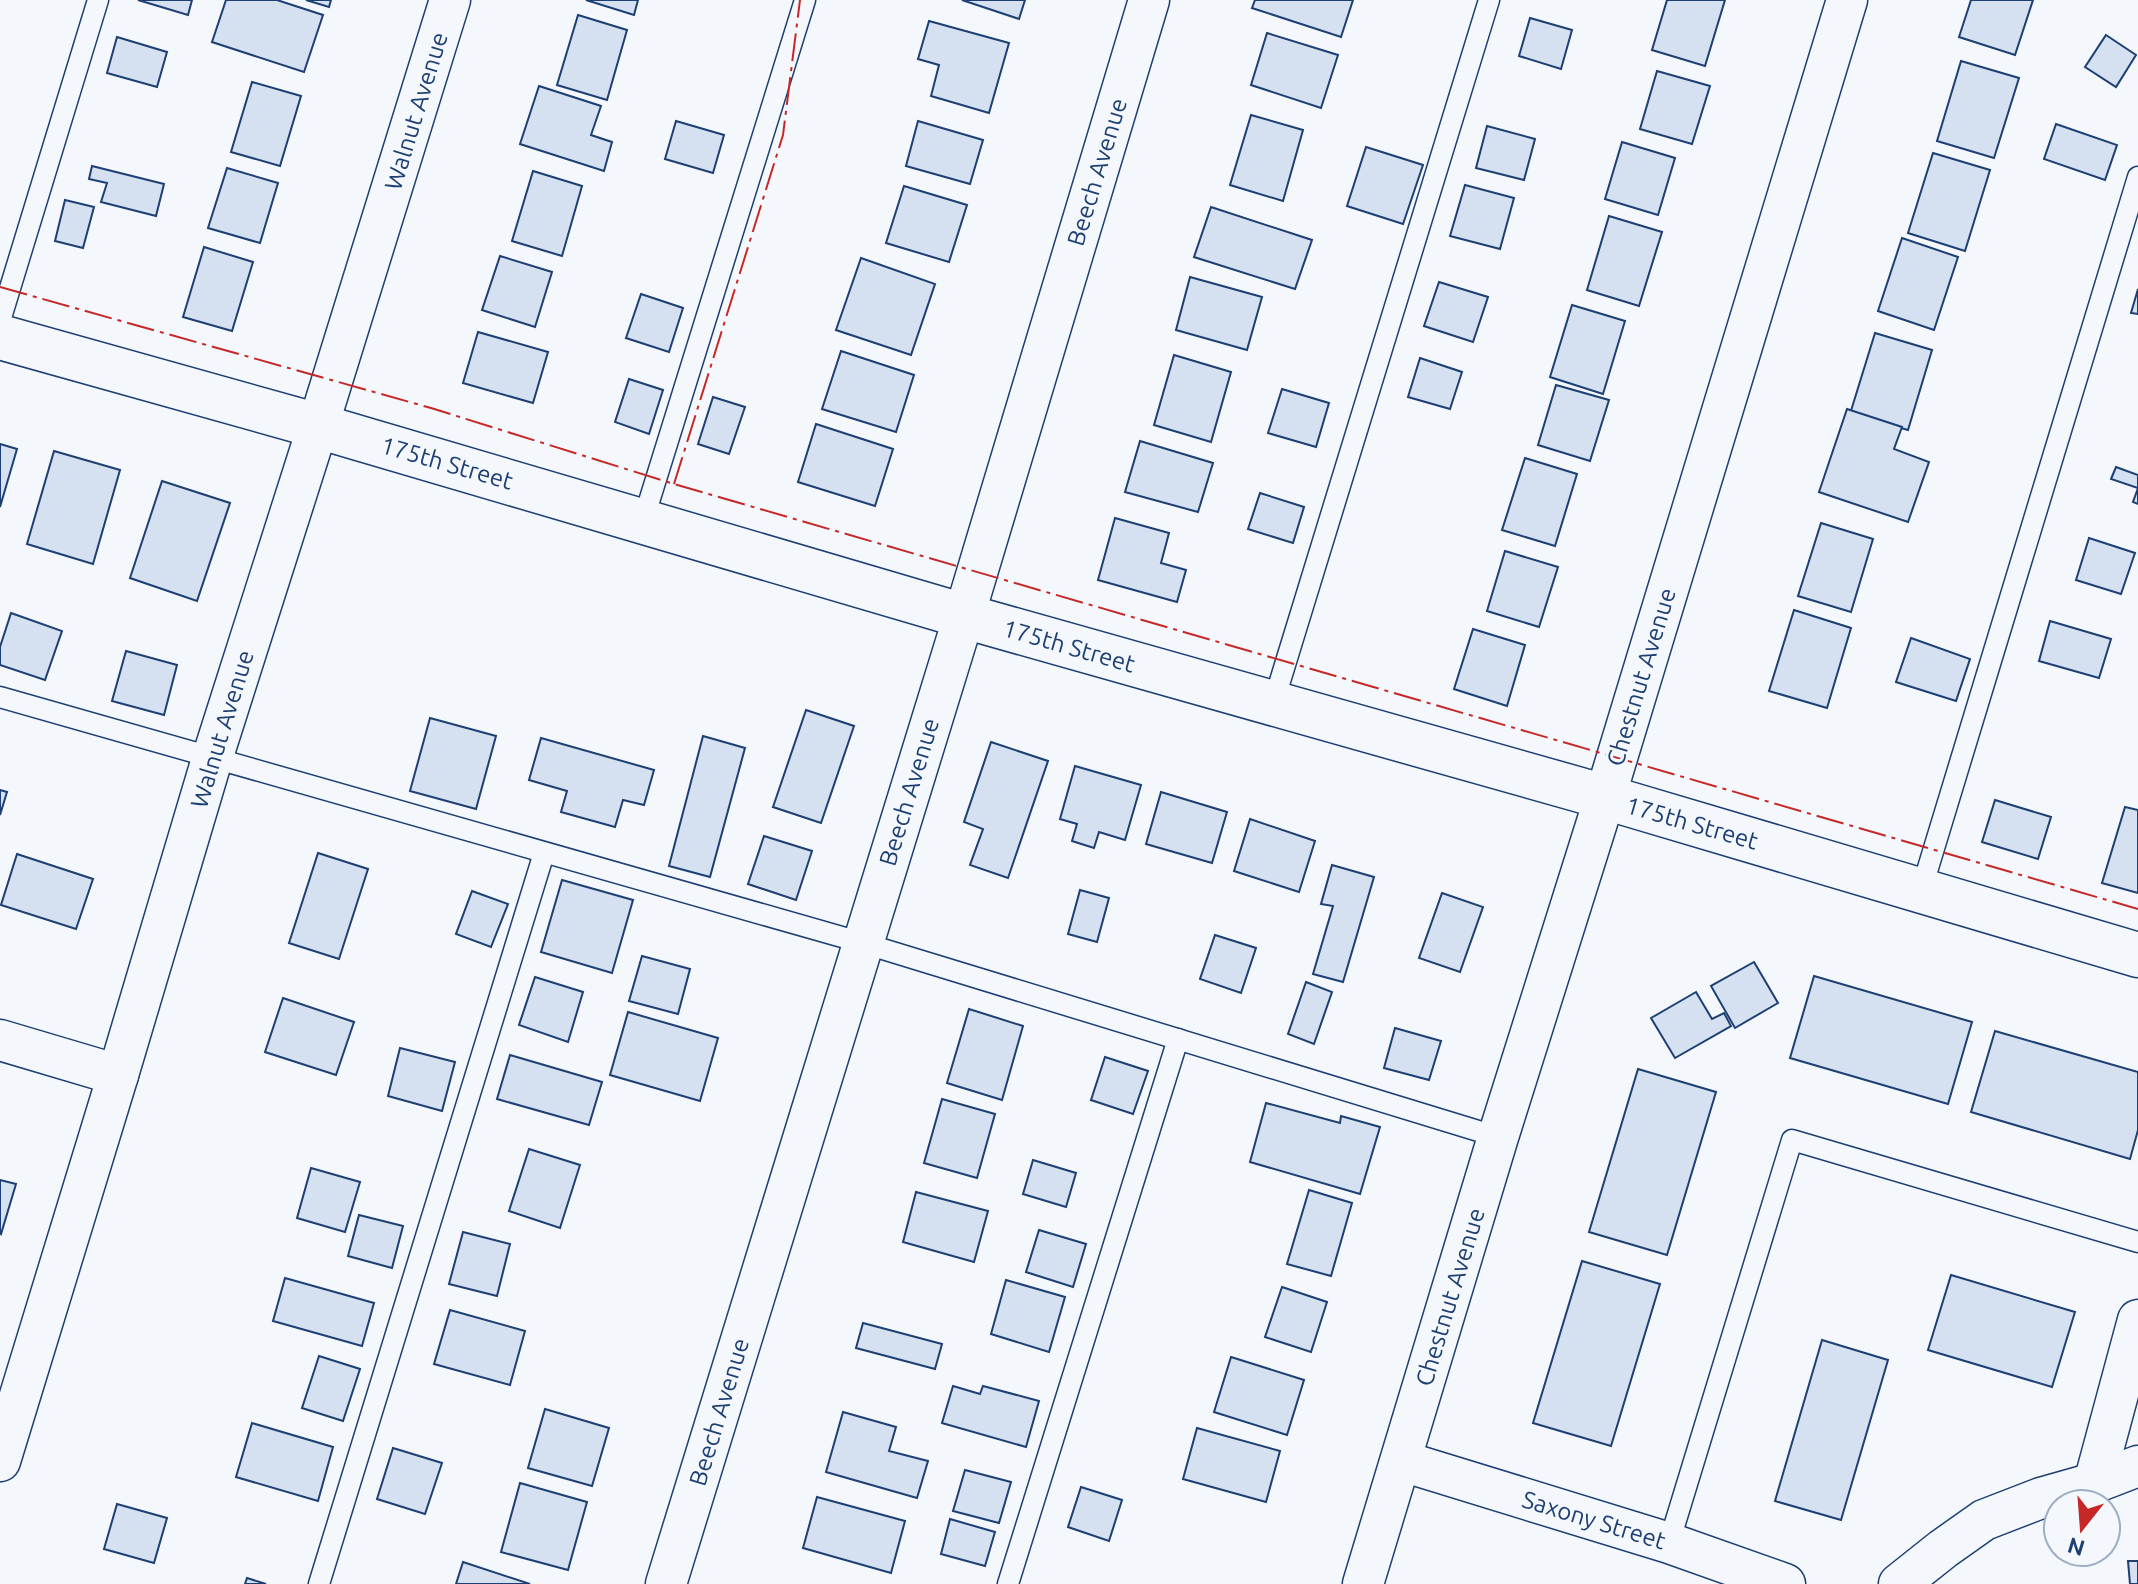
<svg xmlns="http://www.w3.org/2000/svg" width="2138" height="1584" font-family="Ubuntu,sans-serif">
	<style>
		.building { fill: #d5e0f0; stroke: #1d3f73; stroke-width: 2 }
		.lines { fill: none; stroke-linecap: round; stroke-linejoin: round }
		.lane-casing { stroke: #1d3f73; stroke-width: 23 }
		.street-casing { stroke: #1d3f73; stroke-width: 43 }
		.secondary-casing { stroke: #1d3f73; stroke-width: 47 }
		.lane { stroke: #f4f7fb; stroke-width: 20 }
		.street { stroke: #f4f7fb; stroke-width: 40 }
		.secondary { stroke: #f4f7fb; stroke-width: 44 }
		.power { stroke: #c62828; stroke-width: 2; stroke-dasharray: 28 6 4 6; stroke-linecap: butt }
		.labels { text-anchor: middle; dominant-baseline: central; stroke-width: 6; stroke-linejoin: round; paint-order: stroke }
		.street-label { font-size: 24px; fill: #1d3f73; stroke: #f4f7fb }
	</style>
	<rect width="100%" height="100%" fill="#f4f7fb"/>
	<g class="building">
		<polygon points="138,0 192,0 188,15"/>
		<polygon points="226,0 277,0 323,15 304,72 212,42"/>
		<polygon points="306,0 331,0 329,7"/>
		<polygon points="586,0 638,0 634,15"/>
		<polygon points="962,0 1025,0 1019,19"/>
		<polygon points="1255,0 1353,0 1341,37 1252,8"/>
		<polygon points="1667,0 1725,0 1705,66 1652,50"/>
		<polygon points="1971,0 2033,0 2015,55 1959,37"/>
		<polygon points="578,15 627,30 607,100 557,85"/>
		<polygon points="1530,18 1572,30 1561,69 1519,56"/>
		<polygon points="929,21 1009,43 989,113 931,96 939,65 918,59"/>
		<polygon points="1267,33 1338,55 1321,108 1251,85"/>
		<polygon points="2106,35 2136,55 2116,87 2085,67"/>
		<polygon points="117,37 167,52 157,87 107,73"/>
		<polygon points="1961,61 2019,78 1994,158 1937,141"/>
		<polygon points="1657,71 1710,86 1692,144 1640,129"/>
		<polygon points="252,82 301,96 280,166 231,152"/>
		<polygon points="539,86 601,106 591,135 612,142 604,171 520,144"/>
		<polygon points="1251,115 1303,130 1283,201 1230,185"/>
		<polygon points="676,121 724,135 713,173 665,159"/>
		<polygon points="918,121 983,140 970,184 906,166"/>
		<polygon points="2056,124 2117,145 2105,180 2044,159"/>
		<polygon points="1487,126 1535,139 1524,180 1476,168"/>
		<polygon points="1622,142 1675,158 1658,215 1605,199"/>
		<polygon points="1366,147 1423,165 1403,224 1347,206"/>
		<polygon points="1933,153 1990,170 1965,251 1908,233"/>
		<polygon points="92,166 164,184 156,216 101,202 107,183 89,179"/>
		<polygon points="227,168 278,183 260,243 208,228"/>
		<polygon points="533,171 582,186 562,256 512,241"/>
		<polygon points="1465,185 1514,198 1500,249 1450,236"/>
		<polygon points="904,186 967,205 949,262 886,243"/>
		<polygon points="65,200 94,207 83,248 55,241"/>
		<polygon points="1211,207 1312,240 1295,289 1194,257"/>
		<polygon points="1609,216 1662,232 1639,306 1587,290"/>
		<polygon points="1902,238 1958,257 1934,330 1878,311"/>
		<polygon points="204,247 253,262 232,331 183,317"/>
		<polygon points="500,256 552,272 535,327 482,310"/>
		<polygon points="861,258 935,284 911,355 836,330"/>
		<polygon points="1190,277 1262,297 1247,350 1176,330"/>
		<polygon points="1439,282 1488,297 1473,342 1424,326"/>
		<polygon points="2138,289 2138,314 2131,313"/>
		<polygon points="641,294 683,308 669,352 626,338"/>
		<polygon points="1572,305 1625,321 1603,394 1550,377"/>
		<polygon points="478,332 548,352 533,403 463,383"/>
		<polygon points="1875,333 1932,350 1908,430 1850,414"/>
		<polygon points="841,351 914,375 896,432 822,409"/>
		<polygon points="1174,355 1231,372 1211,442 1154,425"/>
		<polygon points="1420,358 1462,372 1450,409 1408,397"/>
		<polygon points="629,379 663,390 649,434 615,422"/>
		<polygon points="1556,385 1609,400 1590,461 1538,445"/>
		<polygon points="1282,389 1329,403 1316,447 1268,433"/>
		<polygon points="713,397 745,407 729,454 698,444"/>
		<polygon points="1847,409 1902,427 1894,449 1929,462 1908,522 1819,492"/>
		<polygon points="816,424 893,449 875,506 798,482"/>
		<polygon points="1140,441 1213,463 1198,512 1125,492"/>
		<polygon points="0,444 17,449 0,507"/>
		<polygon points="54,451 120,470 93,564 27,544"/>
		<polygon points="1525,458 1577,474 1555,546 1502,530"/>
		<polygon points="2116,467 2138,475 2138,504 2133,502 2138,488 2111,479"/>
		<polygon points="162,481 230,503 197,601 130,578"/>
		<polygon points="1260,493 1304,507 1293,543 1248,529"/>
		<polygon points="1115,518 1169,533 1161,563 1186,570 1177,602 1098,580"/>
		<polygon points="1821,523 1873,539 1851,612 1798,596"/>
		<polygon points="2089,538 2135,553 2121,594 2076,580"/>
		<polygon points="1505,551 1558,567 1539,627 1487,611"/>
		<polygon points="1794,610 1851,628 1827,708 1769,691"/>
		<polygon points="11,613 62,631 45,680 0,665 0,647"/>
		<polygon points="2050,621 2111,639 2099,678 2039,661"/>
		<polygon points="1473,629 1525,645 1507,706 1454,689"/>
		<polygon points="1911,638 1970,659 1956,701 1896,682"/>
		<polygon points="126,651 177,665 164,715 112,701"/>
		<polygon points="806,710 854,726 821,823 773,807"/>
		<polygon points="430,718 496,736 476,809 410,791"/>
		<polygon points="703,736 745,748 710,877 669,866"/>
		<polygon points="541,738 654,770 644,805 623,800 615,827 561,812 567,791 529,780"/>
		<polygon points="991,742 1048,761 1008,878 970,865 983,829 964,822"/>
		<polygon points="1075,766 1141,785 1125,840 1099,832 1094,848 1072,841 1077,824 1060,819"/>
		<polygon points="0,790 7,792 0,815"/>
		<polygon points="1161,792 1227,812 1212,863 1146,844"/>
		<polygon points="1995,800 2051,817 2038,859 1982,842"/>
		<polygon points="2125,807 2138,810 2138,893 2102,883"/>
		<polygon points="1250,819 1315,841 1299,892 1234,871"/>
		<polygon points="764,836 812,851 796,900 748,884"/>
		<polygon points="318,853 368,869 339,959 289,943"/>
		<polygon points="17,854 93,879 76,929 1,905"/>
		<polygon points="1332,865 1374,877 1343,982 1313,974 1333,906 1321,904"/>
		<polygon points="562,880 633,900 612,973 541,952"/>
		<polygon points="1080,890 1109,898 1097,942 1068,934"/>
		<polygon points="472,891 508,904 491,947 456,934"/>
		<polygon points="1442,893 1483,907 1460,972 1419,958"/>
		<polygon points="1215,935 1256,948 1241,993 1200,979"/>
		<polygon points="642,956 690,969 678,1014 629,1001"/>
		<polygon points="1754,962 1778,1003 1735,1028 1711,986"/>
		<polygon points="1814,976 1972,1022 1948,1104 1790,1058"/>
		<polygon points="535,977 583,992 568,1042 519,1025"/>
		<polygon points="1306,982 1332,992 1314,1044 1288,1034"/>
		<polygon points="1696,992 1712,1019 1724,1013 1731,1026 1675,1058 1651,1018"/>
		<polygon points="283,998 354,1022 336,1075 265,1052"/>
		<polygon points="969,1009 1023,1026 1002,1100 947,1083"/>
		<polygon points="628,1012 718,1038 700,1101 610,1075"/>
		<polygon points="1395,1028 1441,1041 1429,1080 1384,1068"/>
		<polygon points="1995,1031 2138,1072 2138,1130 2130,1159 1971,1112"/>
		<polygon points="400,1048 455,1062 442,1111 388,1096"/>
		<polygon points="510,1055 602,1082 589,1125 497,1099"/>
		<polygon points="1105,1057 1148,1071 1133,1114 1091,1100"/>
		<polygon points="1638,1069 1716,1092 1667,1255 1589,1232"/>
		<polygon points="942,1099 995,1114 977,1178 924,1163"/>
		<polygon points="1266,1103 1340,1123 1341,1116 1380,1127 1360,1194 1250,1162"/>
		<polygon points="529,1149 580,1165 560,1228 509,1211"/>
		<polygon points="1033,1160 1076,1173 1066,1207 1023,1194"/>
		<polygon points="311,1168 360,1182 345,1232 297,1218"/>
		<polygon points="0,1180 16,1184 1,1234 0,1233"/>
		<polygon points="1309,1190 1352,1203 1331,1276 1287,1264"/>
		<polygon points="916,1192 988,1211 974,1262 903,1242"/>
		<polygon points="359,1215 403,1226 392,1268 348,1256"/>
		<polygon points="1039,1230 1086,1244 1073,1287 1026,1272"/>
		<polygon points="463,1232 510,1244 497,1296 449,1284"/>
		<polygon points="1582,1261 1660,1284 1611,1446 1533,1423"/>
		<polygon points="1951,1275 2075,1312 2052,1387 1928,1350"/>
		<polygon points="285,1278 374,1303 362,1346 273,1321"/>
		<polygon points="1006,1280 1065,1297 1049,1352 991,1334"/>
		<polygon points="1282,1287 1327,1302 1311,1352 1265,1337"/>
		<polygon points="450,1310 525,1331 510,1385 434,1364"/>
		<polygon points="863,1323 942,1344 935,1369 856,1348"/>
		<polygon points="1822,1340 1888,1360 1841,1520 1775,1501"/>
		<polygon points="319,1356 360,1369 343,1421 302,1408"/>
		<polygon points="1231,1357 1304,1380 1287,1435 1214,1412"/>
		<polygon points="953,1386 980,1394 983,1386 1039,1401 1026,1447 942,1423"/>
		<polygon points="545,1409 609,1428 592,1486 528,1468"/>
		<polygon points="843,1412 896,1427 889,1451 928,1461 917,1498 826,1472"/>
		<polygon points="252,1423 333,1447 318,1501 236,1477"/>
		<polygon points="1197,1428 1280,1451 1266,1502 1183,1479"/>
		<polygon points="393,1448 442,1463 425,1514 377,1499"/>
		<polygon points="965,1470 1011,1482 999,1523 953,1511"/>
		<polygon points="520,1483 587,1502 568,1570 501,1552"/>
		<polygon points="1081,1487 1122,1500 1109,1541 1068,1527"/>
		<polygon points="817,1497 905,1521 891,1573 803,1548"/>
		<polygon points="117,1504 167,1518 154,1563 104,1549"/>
		<polygon points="950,1519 995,1532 985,1566 941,1554"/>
		<polygon points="2128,1561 2138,1561 2138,1584 2130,1584"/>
		<polygon points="463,1562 530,1584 456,1584"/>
		<polygon points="247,1578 266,1584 245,1584"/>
	</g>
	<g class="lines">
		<defs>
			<g id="lane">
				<polyline points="0,321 98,0"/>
				<polyline points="643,521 805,0"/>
				<polyline points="0,697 863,943 1498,1137"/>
				<polyline points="1273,704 1489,0"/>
				<polyline points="1921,891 2138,177"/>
				<polyline points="1669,1543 1792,1140 2138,1242"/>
				<polyline points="319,1584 544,853"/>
				<polyline points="1008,1584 1178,1039"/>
			</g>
			<g id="street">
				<polyline points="0,1040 118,1075"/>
				<polyline points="0,1461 118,1075 212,759 318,426 450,0"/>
				<polyline points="1402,1461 1669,1543 1785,1584"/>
				<polyline points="2094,1483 2138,1320"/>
				<polyline points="666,1584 964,616 1149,0"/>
				<polyline points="1363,1584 1498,1137 1605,797 1847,0"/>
				<polyline points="1899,1584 1943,1549 1984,1520 2041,1498 2094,1483 2138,1466"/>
			</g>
			<polyline id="secondary" points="0,337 318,426 964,616 1605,797 2138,955"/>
		</defs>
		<use href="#lane" class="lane-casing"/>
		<use href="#street" class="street-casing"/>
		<use href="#secondary" class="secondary-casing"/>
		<use href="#lane" class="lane"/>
		<use href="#street" class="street"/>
		<use href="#secondary" class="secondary"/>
		<g class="power">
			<polyline points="0,287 431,408 674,484 2138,909"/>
			<polyline points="674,484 783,135 800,0"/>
		</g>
	</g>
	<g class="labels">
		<g class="street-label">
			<text transform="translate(416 111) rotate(-73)">Walnut Avenue</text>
			<text transform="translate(1097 172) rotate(-73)">Beech Avenue</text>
			<text transform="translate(447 463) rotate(16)">175th Street</text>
			<text transform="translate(1069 646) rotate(16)">175th Street</text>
			<text transform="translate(1641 677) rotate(-73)">Chestnut Avenue</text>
			<text transform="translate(222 729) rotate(-73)">Walnut Avenue</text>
			<text transform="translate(909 792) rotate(-73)">Beech Avenue</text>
			<text transform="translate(1692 823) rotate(16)">175th Street</text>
			<text transform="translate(1450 1297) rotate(-73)">Chestnut Avenue</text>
			<text transform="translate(719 1412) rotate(-73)">Beech Avenue</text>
			<text transform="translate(1594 1520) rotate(17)">Saxony Street</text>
		</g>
	</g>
	<g transform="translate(2082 1528) rotate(197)"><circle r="38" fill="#f4f7fb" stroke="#9eadc5" stroke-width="2"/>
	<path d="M0-6L14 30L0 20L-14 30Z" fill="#c62828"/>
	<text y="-12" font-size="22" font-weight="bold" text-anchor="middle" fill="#1d3f73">N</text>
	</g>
</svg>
